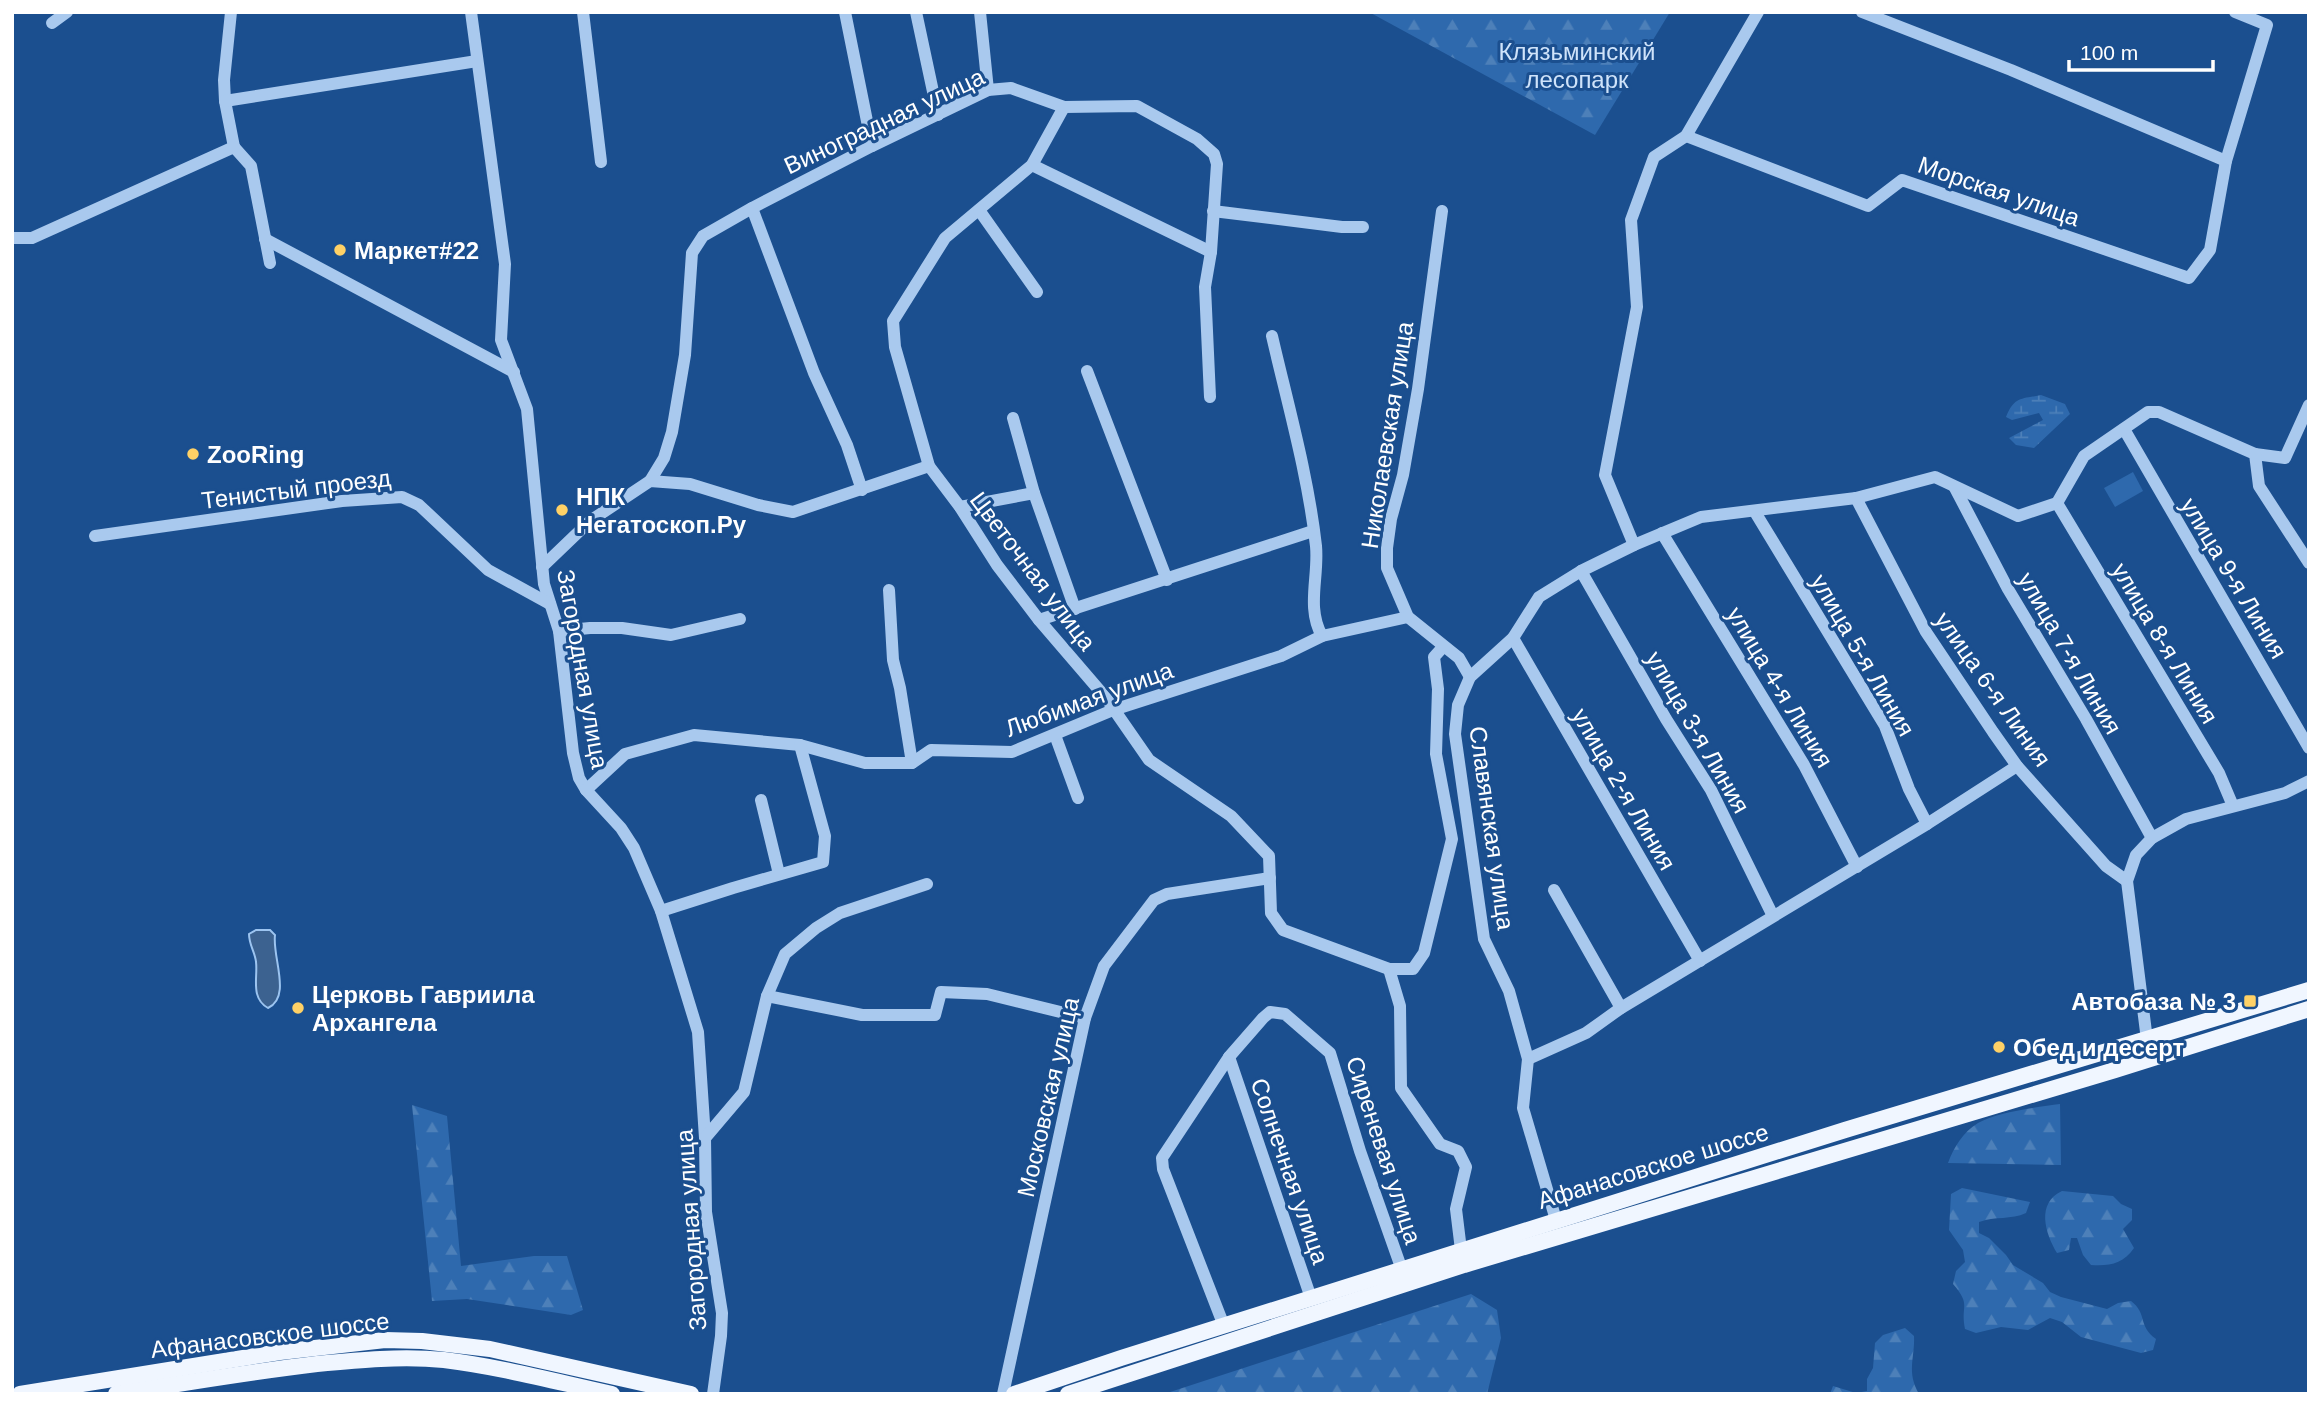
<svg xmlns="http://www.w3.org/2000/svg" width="2321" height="1406" font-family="Arial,sans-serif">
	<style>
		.green { fill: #2e69ad }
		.forest { fill: url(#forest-firs) }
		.wetland { fill: url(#wetland-marsh) }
		.water { fill: #3c6290; stroke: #9cc4f0; stroke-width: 2 }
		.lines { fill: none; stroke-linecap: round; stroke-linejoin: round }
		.minor { stroke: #a9c9ee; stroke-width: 12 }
		.major { stroke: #f0f6ff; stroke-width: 16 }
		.poi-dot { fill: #ffd166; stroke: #1b4f8f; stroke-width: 2.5 }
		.labels { text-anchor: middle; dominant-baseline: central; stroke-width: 6; stroke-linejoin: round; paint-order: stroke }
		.park-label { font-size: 24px; fill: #cfe3fa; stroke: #1b4f8f }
		.street-label { font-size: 24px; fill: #fff; stroke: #1b4f8f }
		.poi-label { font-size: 24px; font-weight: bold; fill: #fff; stroke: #1b4f8f; text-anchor: start }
	</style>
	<defs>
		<pattern id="forest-firs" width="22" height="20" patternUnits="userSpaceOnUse" patternTransform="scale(1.75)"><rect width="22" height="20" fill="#2e69ad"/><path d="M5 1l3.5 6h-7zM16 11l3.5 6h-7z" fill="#4d80b9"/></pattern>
		<pattern id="wetland-marsh" width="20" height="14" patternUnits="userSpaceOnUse" patternTransform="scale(1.75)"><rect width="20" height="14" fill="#2e69ad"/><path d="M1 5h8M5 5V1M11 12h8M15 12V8" fill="none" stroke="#4d80b9"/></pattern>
	</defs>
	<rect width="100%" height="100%" fill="#1b4f8f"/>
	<polygon class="green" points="2133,472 2143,491 2115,507 2104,488"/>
	<g class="forest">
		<polygon points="1369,12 1670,12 1595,135"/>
		<path d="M2060 1104 2061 1165 1948 1163C1954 1147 1963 1132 1978 1123 1997 1112 2038 1107 2060 1104Z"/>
		<polygon points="412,1105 447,1116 461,1266 534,1256 567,1256 583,1310 571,1315 467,1299 432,1301"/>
		<path d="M1962 1188 2030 1202 2026 1213C2011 1220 1995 1216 1979 1222V1233L1989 1238 2006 1255 2013 1265 2043 1283 2050 1292 2061 1297 2107 1309 2118 1303 2131 1301C2148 1314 2137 1325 2156 1339L2153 1350 2141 1353 2081 1337 2062 1322 2050 1318 2028 1330 2001 1327 1976 1333 1965 1329C1960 1305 1972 1306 1953 1284L1956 1271 1965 1262 1963 1250 1949 1230 1951 1194Z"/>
		<path d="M2062 1191 2113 1196 2121 1204 2132 1209V1220L2123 1229 2134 1248C2123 1264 2110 1266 2091 1265L2083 1255 2077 1238H2071L2069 1250 2057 1253C2045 1233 2036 1203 2062 1191Z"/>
		<polygon points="1471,1294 1497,1310 1501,1338 1487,1394 1164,1394"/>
		<path d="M1905 1328 1914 1336C1915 1358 1906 1372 1919 1394H1830L1833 1386 1856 1393 1867 1391V1379L1873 1368 1875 1343 1883 1335Z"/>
	</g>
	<path class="wetland" d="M2041 395 2065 404 2070 414 2034 448 2016 445 2009 438 2043 420 2039 413 2012 420 2006 417C2014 397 2021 399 2041 395Z"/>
	<path class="water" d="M256 930H270L275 935C272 957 292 997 268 1008 250 998 258 977 256 962 255 952 249 945 249 934Z"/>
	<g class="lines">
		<g class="minor">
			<polyline points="231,12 224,80 225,101 234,147"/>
			<polyline points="471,12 505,264 501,340 527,409 544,584 559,631 573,753 579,778 586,790 621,828 634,848 661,911 698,1032 705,1138 706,1212 722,1313 721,1336 713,1394"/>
			<polyline points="583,12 601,162"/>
			<polyline points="845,12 872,146"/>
			<polyline points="916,12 938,115"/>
			<polyline points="980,12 988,90"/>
			<polyline points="1862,12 2011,70 2226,161"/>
			<polyline points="52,23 67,12"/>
			<polyline points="225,101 477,61"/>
			<polyline points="1064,107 1032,165 945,238 893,321 895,347 929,466 960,507 997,565 1039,620 1106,698 1149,760 1231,816 1269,856 1271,913 1283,930 1389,969 1413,969 1424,953 1452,839 1436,754 1438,689 1434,657 1443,647"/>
			<polyline points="1686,136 1868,206 1902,180 2189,278 2210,250 2226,161 2267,25 2235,12"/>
			<polyline points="234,147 251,166 270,263"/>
			<polyline points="1032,165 1211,252"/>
			<polyline points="752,208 814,373 847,445 862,490"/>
			<polyline points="979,210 1037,292"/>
			<polyline points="1213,211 1342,227 1363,227"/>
			<polyline points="1442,211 1418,389 1403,475 1391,519 1387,548 1387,568 1408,617 1459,658 1470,677"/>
			<polyline points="12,238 32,238 234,147"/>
			<polyline points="265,239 514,372"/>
			<path d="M1272 336C1288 405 1308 475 1316 546 1319 577 1306 607 1322 636"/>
			<polyline points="1087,371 1167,580"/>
			<polyline points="1013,418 1034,493 1075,609"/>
			<polyline points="2124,429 2309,748"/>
			<polyline points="2255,454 2285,458 2309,405"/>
			<polyline points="650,481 664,458 672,432 685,355 692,253 703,236 752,208 872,146 988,90 1011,88 1064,107 1137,106 1197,139 1214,154 1217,164 1211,252 1205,287 1210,397"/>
			<polyline points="1955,488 2008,589 2086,719 2152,838"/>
			<polyline points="1856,498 1926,632 1993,732 2017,766 2106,866 2127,881"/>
			<polyline points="2057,503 2219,773 2233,806"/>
			<polyline points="960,507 1034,493"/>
			<polyline points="1755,512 1885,726 1909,789 1927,824"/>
			<polyline points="1662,533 1804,765 1857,867"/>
			<polyline points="95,536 342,501 402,497 419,505 488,570 550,604"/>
			<polyline points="1634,545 1605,475 1637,307 1631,220 1654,157 1686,136 1758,12"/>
			<polyline points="542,567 590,521 650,481 690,484 758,505 793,512 929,466"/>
			<polyline points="1581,571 1666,719 1711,790 1773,916"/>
			<polyline points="889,590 893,660 900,688 912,763"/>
			<polyline points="1039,620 1313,531"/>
			<polyline points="559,631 590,628 622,628 671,635 740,619"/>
			<polyline points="1513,638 1700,961"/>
			<polyline points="1055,735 1078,798"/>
			<polyline points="586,790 625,754 694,735 800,745 865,763 912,763 931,750 1012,752 1113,710 1281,656 1322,636 1408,617"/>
			<polyline points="761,800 779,874"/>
			<polyline points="1554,890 1621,1008"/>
			<polyline points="661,911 733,888 823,862 825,836 800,745"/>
			<polyline points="1389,969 1400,1006 1401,1088 1440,1144 1458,1151 1466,1167 1456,1209 1461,1250"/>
			<polyline points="767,996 862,1015 935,1015 941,992 987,994 1085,1018"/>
			<polyline points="2147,1040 2127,881 2136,855 2152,838 2186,819 2285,793 2309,781"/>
			<polyline points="1229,1057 1311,1298"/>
			<polyline points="1528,1059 1586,1033 1621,1008 1927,824 2017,766"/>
			<polyline points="705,1138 744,1092 767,996 785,954 816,928 840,913 927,884"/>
			<polyline points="1556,1220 1523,1108 1528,1059 1509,991 1484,939 1455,734 1458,705 1470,677 1513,638 1539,597 1581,571 1634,545 1701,517 1856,498 1935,477 2018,516 2057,503 2084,456 2148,412 2159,412 2255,454 2259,486 2309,563"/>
			<polyline points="1224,1326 1163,1169 1162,1158 1229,1057 1263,1018 1270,1012 1285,1014 1330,1053 1360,1151 1402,1270"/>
			<polyline points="1003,1394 1085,1018 1104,966 1154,900 1167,894 1270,878"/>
		</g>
		<g class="major">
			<polyline points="20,1394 280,1352 385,1340 422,1341 490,1349 691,1394"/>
			<path d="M116 1394C183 1383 249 1372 317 1364 359 1360 402 1356 444 1360 501 1367 557 1382 612 1394"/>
			<polyline points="1014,1394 1121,1358 1845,1130 2309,990"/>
			<polyline points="1068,1394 1464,1265 2115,1070 2309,1009"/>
		</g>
	</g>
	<g class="poi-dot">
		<circle cx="340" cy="250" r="7"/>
		<circle cx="193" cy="454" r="7"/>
		<circle cx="562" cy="510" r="7"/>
		<rect x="2243" y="994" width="14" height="14" rx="3.5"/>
		<circle cx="298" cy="1008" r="7"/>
		<circle cx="1999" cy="1047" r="7"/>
	</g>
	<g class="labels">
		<g class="park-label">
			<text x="1577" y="51">Клязьминский<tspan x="1577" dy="28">лесопарк</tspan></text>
		</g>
		<g class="street-label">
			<text transform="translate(884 121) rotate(-25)">Виноградная улица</text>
			<text transform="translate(1999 191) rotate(19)">Морская улица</text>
			<text transform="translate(1387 435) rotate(-81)">Николаевская улица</text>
			<text transform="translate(296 489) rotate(-7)">Тенистый проезд</text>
			<text transform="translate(1033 571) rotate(53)">Цветочная улица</text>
			<text transform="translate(2234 578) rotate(59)">улица 9-я Линия</text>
			<text transform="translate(2165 643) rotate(59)">улица 8-я Линия</text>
			<text transform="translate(2070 653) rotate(60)">улица 7-я Линия</text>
			<text transform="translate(1863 655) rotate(60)">улица 5-я Линия</text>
			<text transform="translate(583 669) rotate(80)">Загородная улица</text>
			<text transform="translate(1780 687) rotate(59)">улица 4-я Линия</text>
			<text transform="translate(1993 689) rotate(55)">улица 6-я Линия</text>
			<text transform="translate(1089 699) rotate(-20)">Любимая улица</text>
			<text transform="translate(1698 732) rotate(60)">улица 3-я Линия</text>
			<text transform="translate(1624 789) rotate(60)">улица 2-я Линия</text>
			<text transform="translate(1492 828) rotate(82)">Славянская улица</text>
			<text transform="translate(1048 1097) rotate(-77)">Московская улица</text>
			<text transform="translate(1384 1150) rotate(72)">Сиреневая улица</text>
			<text transform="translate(1653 1166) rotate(-17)">Афанасовское шоссе</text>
			<text transform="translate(1290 1171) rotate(71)">Солнечная улица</text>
			<text transform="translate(691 1230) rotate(-94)">Загородная улица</text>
			<text transform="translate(270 1335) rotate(-7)">Афанасовское шоссе</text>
		</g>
		<g class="poi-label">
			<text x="354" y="250">Маркет#22</text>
			<text x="207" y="454">ZooRing</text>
			<text x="576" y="496">НПК<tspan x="576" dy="28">Негатоскоп.Ру</tspan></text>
			<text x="312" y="994">Церковь Гавриила<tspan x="312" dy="28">Архангела</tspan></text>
			<text x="2236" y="1001" text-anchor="end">Автобаза № 3</text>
			<text x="2013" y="1047">Обед и десерт</text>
		</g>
	</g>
	<rect width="2321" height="1406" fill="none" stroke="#ffffff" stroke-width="28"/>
	<path d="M2069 60v10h144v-10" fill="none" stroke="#ffffff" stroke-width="3.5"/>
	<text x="2080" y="60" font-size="21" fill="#ffffff" stroke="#1b4f8f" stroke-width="5" paint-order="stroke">100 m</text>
</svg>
